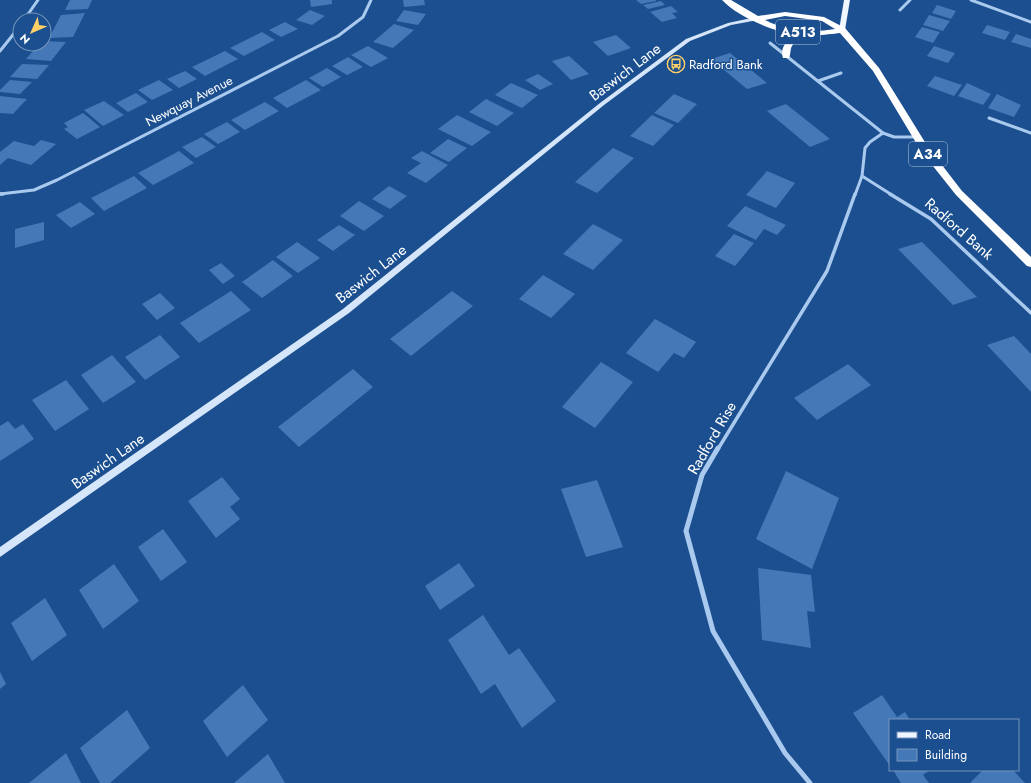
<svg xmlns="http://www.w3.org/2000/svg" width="1031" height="783" font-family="Jost,sans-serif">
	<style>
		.building { fill: #4478b7 }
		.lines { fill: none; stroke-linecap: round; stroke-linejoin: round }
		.street-far2 { stroke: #a9c9ee; stroke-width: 3 }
		.street-far1 { stroke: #a9c9ee; stroke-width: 3.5 }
		.street { stroke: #a9c9ee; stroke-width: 5 }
		.secondary { fill: #d6e6fa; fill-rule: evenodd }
		.primary { fill: #f0f6ff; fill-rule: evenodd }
		.highway { fill: #fff; fill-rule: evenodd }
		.labels { text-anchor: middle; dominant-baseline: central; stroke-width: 3; stroke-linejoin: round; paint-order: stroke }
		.far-poi-label { font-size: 13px; fill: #fff; stroke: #1b4f8f; text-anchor: start }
		.far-street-label { font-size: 13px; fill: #fff; stroke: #1b4f8f }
		.shield { fill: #1b4f8f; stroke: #bbcadd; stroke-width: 1 }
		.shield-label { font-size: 14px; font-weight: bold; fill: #fff }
		.street-label { font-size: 15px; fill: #fff; stroke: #1b4f8f }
	</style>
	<rect width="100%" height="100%" fill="#1b4f8f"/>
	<g class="building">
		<polygon points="70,0 92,0 88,9 65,10"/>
		<polygon points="310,0 332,0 332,4 311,7"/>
		<polygon points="403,0 424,0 425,5 404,7"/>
		<polygon points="636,0 656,0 656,1 641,4"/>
		<polygon points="661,1 665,5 648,9 643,5"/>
		<polygon points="937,5 956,11 951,19 932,13"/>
		<polygon points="671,6 678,12 672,13 677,18 662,22 650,12"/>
		<polygon points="310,10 325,16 312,25 296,20"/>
		<polygon points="404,10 426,14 418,25 396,21"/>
		<polygon points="85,13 73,37 49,38 61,15"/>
		<polygon points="929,15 950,21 943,31 923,25"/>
		<polygon points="285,22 298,29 281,37 269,30"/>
		<polygon points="394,24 414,30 393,48 373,42"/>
		<polygon points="987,25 1010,32 1005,40 982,33"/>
		<polygon points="922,27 940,32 933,43 915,37"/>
		<polygon points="262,32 275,40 244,56 230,48"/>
		<polygon points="1016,34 1031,39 1031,48 1011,42"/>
		<polygon points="616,35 631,48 608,56 593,42"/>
		<polygon points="44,41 66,42 51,61 26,59 39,44 44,44"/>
		<polygon points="368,46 388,58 371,67 351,55"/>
		<polygon points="934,46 955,53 948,63 927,56"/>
		<polygon points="225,51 238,59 205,76 192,67"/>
		<polygon points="730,53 767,83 747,89 711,59"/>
		<polygon points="569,56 589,74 571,80 552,61"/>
		<polygon points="348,57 363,67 347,75 332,66"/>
		<polygon points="22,64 49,65 37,79 10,77"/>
		<polygon points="327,68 341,77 323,87 309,78"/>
		<polygon points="185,71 197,79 179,88 167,79"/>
		<polygon points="538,74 553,84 540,90 525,80"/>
		<polygon points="935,76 962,85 954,96 927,86"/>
		<polygon points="10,80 32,82 20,94 0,92 0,90"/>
		<polygon points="159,80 173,90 152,100 138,90"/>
		<polygon points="306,80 321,90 287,108 273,98"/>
		<polygon points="511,83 538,95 522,108 495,95"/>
		<polygon points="967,83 991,94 983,105 958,96"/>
		<polygon points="136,93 148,102 128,112 116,103"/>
		<polygon points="674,94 697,104 678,123 654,113"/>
		<polygon points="997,94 1021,105 1014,117 988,108"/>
		<polygon points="0,96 27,99 13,114 0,113"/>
		<polygon points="486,99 514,113 497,126 469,112"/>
		<polygon points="104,101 124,115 103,126 84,110"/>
		<polygon points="265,102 279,111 245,130 231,120"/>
		<polygon points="786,104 830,139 810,147 767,111"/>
		<polygon points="83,113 100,127 77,139 64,129 68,127 64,123"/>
		<polygon points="457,115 491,132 472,146 438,129"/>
		<polygon points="652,115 674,125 653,146 630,136"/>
		<polygon points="227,122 240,132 218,144 204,134"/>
		<polygon points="202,137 216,147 196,158 182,147"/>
		<polygon points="448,139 467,148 449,162 430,153"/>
		<polygon points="41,140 56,144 31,165 8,158 0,165 0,152 14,141 34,146"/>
		<polygon points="613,148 634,158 597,193 575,182"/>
		<polygon points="179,151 194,163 153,185 138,173"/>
		<polygon points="422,151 448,165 426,183 407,173 421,163 411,158"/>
		<polygon points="767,171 795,183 776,208 746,195"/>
		<polygon points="134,176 147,188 104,211 91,198"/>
		<polygon points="389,186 407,196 390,209 372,199"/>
		<polygon points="359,201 384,216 364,231 340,216"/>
		<polygon points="80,202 95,214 71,228 56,215"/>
		<polygon points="745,206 786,225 777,235 764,229 756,240 727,226"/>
		<polygon points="44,222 44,240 15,248 15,229"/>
		<polygon points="593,224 623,240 593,270 563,254"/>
		<polygon points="339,225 355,235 333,251 317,240"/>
		<polygon points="734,234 754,243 735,266 715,256"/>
		<polygon points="297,242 320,258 298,273 276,257"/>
		<polygon points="922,242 977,297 953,305 898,249"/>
		<polygon points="273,260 293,276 262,298 242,282"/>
		<polygon points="221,263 235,276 223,284 209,270"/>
		<polygon points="543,275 575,294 551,318 519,299"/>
		<polygon points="231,291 251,310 199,343 180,323"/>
		<polygon points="452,291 473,306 411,356 390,339"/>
		<polygon points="160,293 175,308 157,320 142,304"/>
		<polygon points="655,319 696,342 684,358 674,353 658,372 626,353"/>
		<polygon points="160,335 180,357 145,380 125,357"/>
		<polygon points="1014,336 1031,354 1031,392 987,345"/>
		<polygon points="112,355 136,382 103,403 81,375"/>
		<polygon points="601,362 633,382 595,428 562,407"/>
		<polygon points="848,364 871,385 817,420 794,398"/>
		<polygon points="353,369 373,387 299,447 278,427"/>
		<polygon points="66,380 89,409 55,431 32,400"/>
		<polygon points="8,421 15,429 23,424 34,439 0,461 0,426"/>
		<polygon points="786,471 839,498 812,569 756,539"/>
		<polygon points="222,477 240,499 230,507 240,519 216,538 188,501"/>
		<polygon points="597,480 623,547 586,557 561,489"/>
		<polygon points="163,529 187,562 161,581 138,547"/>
		<polygon points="459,563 475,586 440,610 425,586"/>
		<polygon points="114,564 139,601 103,629 79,590"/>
		<polygon points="758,568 811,575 815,612 807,611 811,648 762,640"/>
		<polygon points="45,598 67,635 32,661 11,623"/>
		<polygon points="483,615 509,655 519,648 556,701 522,728 495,684 481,694 448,640"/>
		<polygon points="0,672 6,684 0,689"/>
		<polygon points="243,685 268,720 227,757 203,721"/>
		<polygon points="882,695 897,717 905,712 910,720 890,720 890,766 853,713"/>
		<polygon points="127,710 150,748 110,783 100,783 80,748"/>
		<polygon points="66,753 81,783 29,783"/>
		<polygon points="268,754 285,783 234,783"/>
		<polygon points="893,770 930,770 923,775 929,783 901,783"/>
		<polygon points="983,770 1013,770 1025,783 970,783"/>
	</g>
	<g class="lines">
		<g class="street-far2">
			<polyline points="971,0 1031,22"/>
			<polyline points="900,10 910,0"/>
			<polyline points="24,20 38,0"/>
			<polyline points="770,43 883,133 894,137 917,137"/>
			<polyline points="0,51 20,26"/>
			<polyline points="818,81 841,73"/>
			<polyline points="989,118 1031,133"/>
			<polyline points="862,176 892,195"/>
			<polyline points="0,194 34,190 57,180 338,36 363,17 371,0"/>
			<polyline points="855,195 862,176 865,148 870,142 883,133"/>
		</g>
		<g class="street-far1">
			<polyline points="0,194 3,194"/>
			<polyline points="890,194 931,219 1031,313"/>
			<polyline points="718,449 827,271 855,194"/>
		</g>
		<polyline class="street" points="718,448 702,475 686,531 713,631 785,753 810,783"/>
		<polygon class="secondary" points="756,17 758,18 758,20 731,25 690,41 604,105 349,313 0,557 0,547 343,309 600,103 686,39 728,23"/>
		<polygon class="primary" points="844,0 850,0 845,30 842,32 839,30"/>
		<path class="highway" d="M722 0H731L758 16 785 12 824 17 845 28 879 68 928 147 962 191 1031 257V267L1027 266 956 195 921 151 873 71 840 33C828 35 798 35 792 46 790 49 791 54 789 58H783C779 46 789 38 799 35 776 33 738 17 722 0ZM785 16 822 21 835 29C811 33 787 31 765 20Z"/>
	</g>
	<defs>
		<symbol id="bus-ring" viewBox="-11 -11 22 22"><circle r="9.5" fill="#1b4f8f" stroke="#ffd166" stroke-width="1.5"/><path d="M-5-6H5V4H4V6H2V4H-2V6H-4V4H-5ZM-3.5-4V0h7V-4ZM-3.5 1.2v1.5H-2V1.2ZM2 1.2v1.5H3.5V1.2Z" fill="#ffd166"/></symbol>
	</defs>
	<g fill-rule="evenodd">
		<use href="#bus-ring" x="666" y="54" width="20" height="20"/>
	</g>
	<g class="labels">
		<g class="far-poi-label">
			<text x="689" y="64">Radford Bank</text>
		</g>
		<g class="far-street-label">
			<text transform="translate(189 101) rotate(-27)">Newquay Avenue</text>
		</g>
		<g class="shield">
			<rect x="776" y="20" width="44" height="24" rx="3"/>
			<rect x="909" y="142" width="38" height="24" rx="3"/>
		</g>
		<g class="shield-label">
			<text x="798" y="32">A513</text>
			<text x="928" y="154">A34</text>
		</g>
		<g class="street-label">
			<text transform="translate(625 72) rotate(-37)">Baswich Lane</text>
			<text transform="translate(959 229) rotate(41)">Radford Bank</text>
			<text transform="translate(371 274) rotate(-38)">Baswich Lane</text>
			<text transform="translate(712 438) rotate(-60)">Radford Rise</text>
			<text transform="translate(108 461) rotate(-35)">Baswich Lane</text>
		</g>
	</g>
	<rect x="889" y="719" width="130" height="52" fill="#1b4f8f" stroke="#7695bc"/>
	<rect x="897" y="732" width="20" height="6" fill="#f0f6ff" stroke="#7695bc"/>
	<text x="925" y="739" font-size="12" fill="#ffffff">Road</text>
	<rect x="897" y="749" width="20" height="12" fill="#4478b7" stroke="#7695bc"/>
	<text x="925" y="759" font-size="12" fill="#ffffff">Building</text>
	<g transform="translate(32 32) rotate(225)"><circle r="19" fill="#1b4f8f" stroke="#7695bc"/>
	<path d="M0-3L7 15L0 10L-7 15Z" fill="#ffd166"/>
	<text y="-6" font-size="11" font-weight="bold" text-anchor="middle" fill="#ffffff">N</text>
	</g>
</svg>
